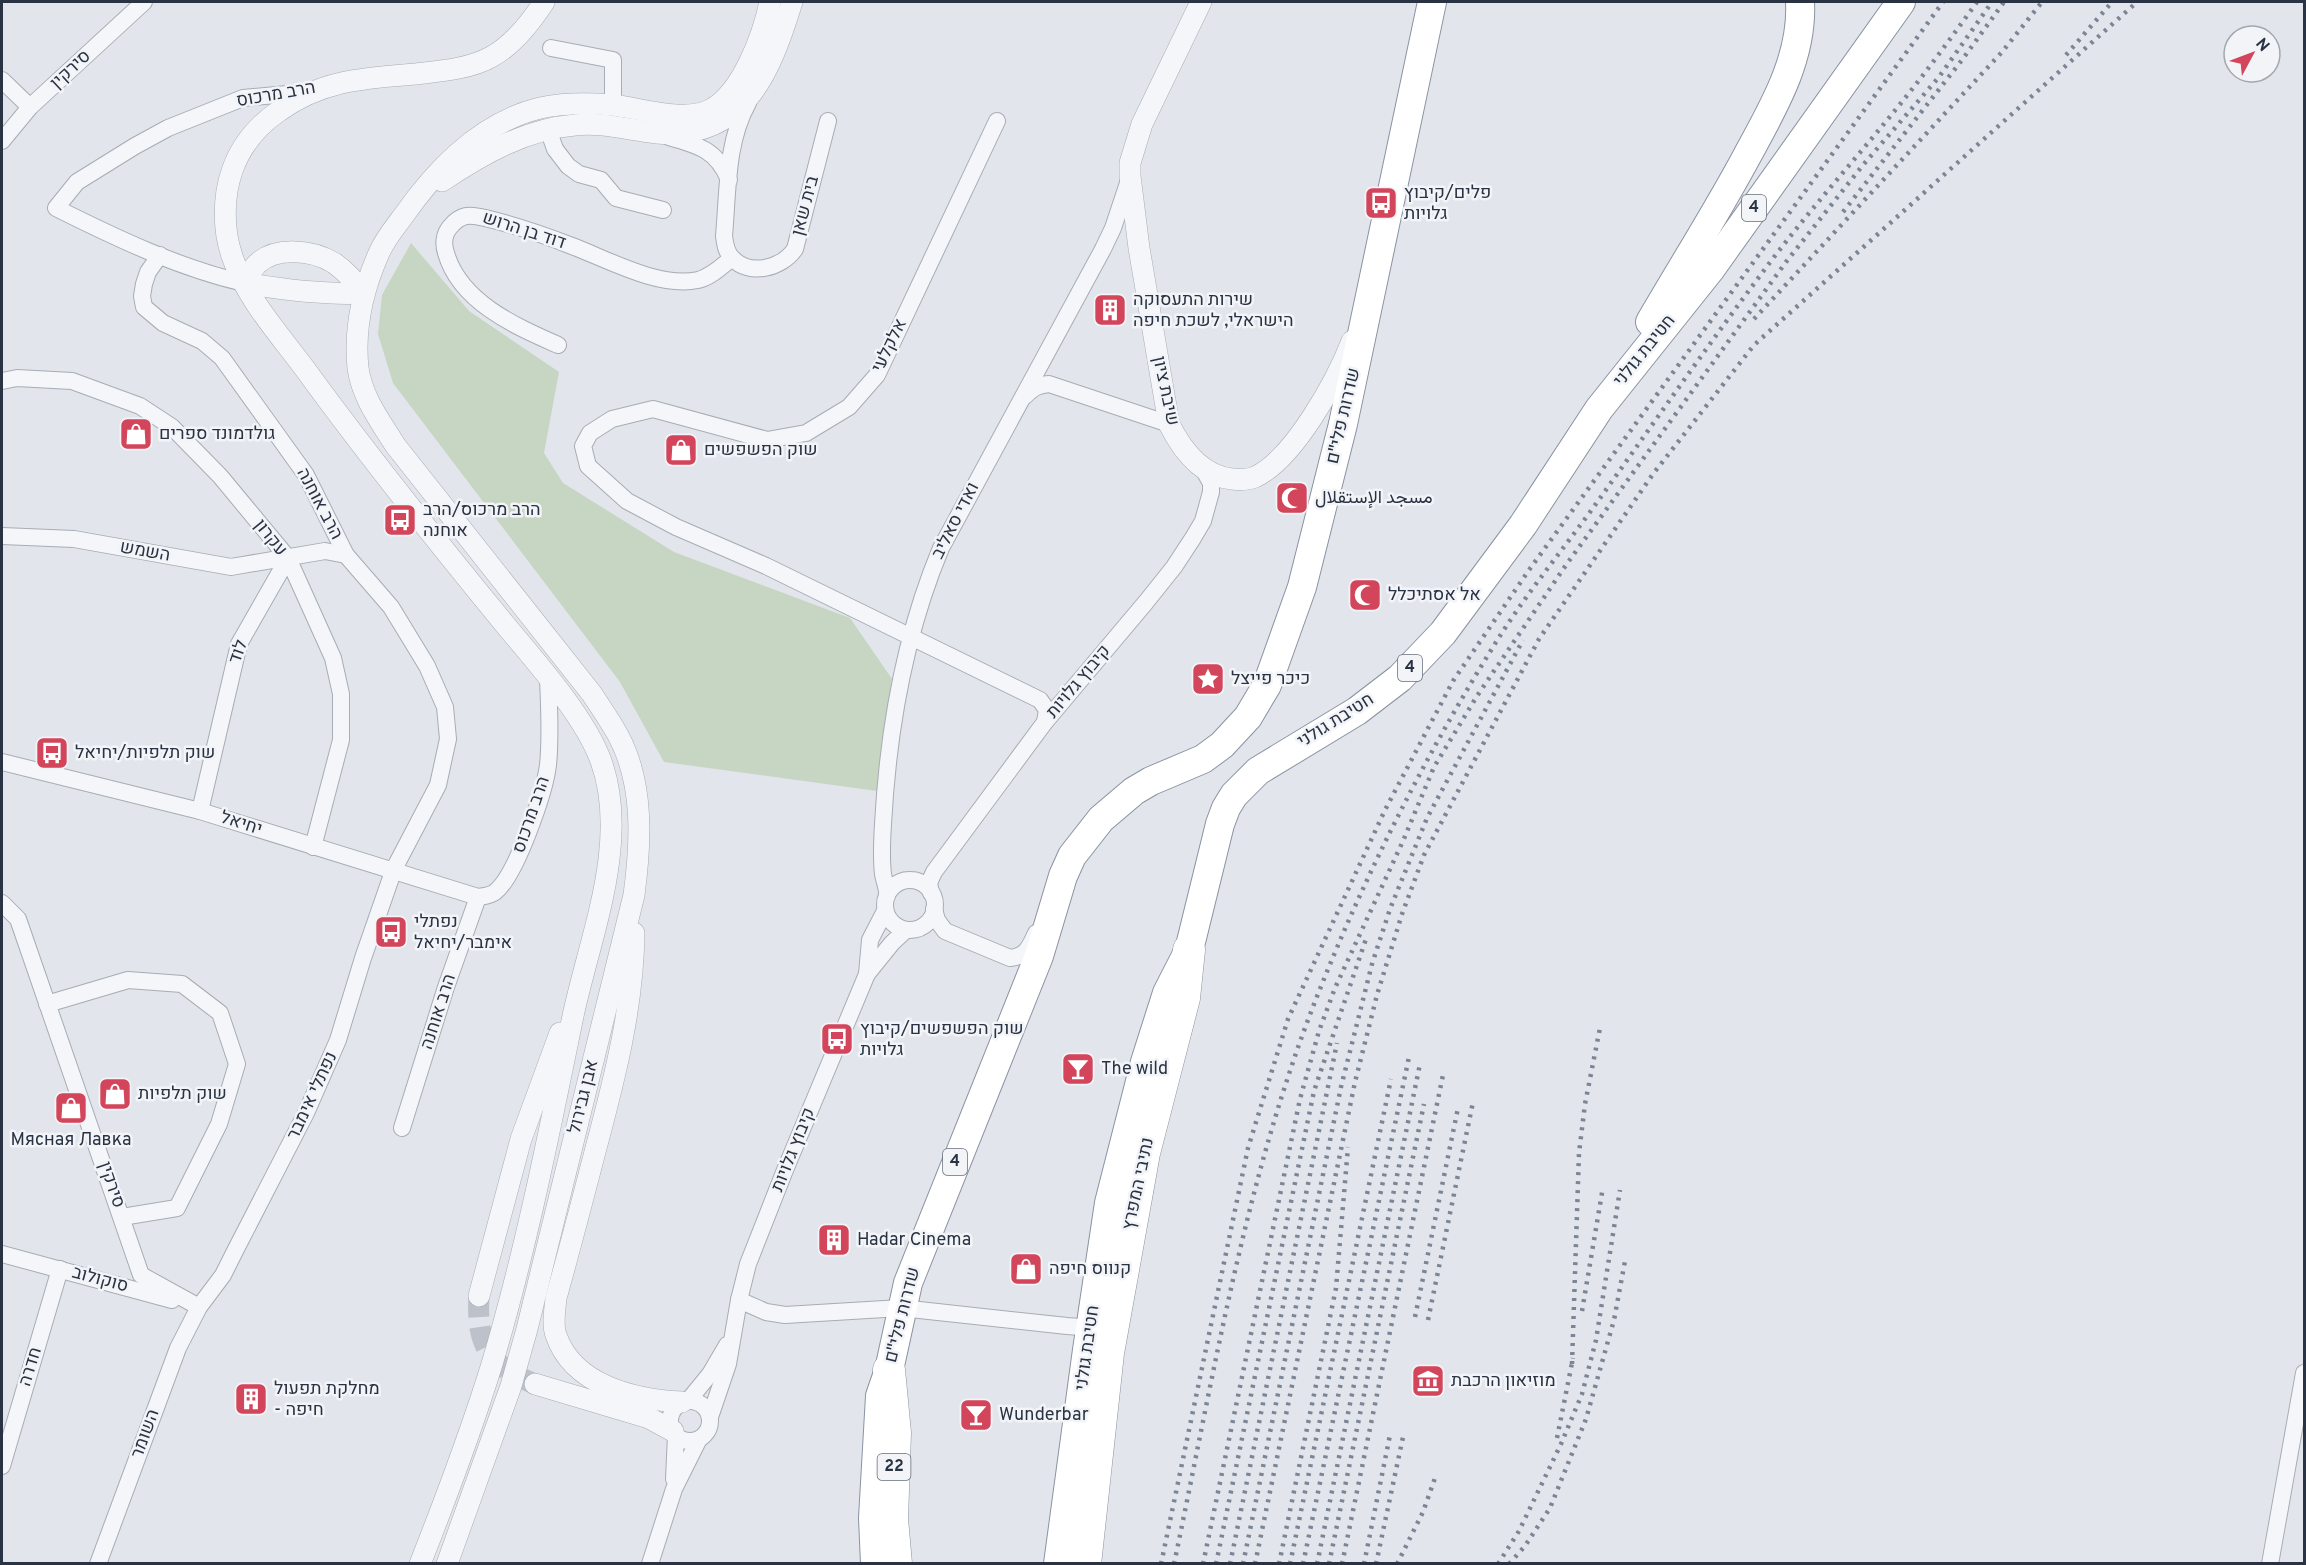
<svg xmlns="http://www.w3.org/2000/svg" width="2306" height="1565" font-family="Overpass,Vazirmatn,Heebo,sans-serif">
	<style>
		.green { fill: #c7d5c3 }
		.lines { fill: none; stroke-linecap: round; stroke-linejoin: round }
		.tertiary-tunnel { stroke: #bdc1c9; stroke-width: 21; stroke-dasharray: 21 10; stroke-linecap: butt }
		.minor-casing { stroke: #a7acb5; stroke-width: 18 }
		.tertiary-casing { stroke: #a7acb5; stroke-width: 22 }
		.trunk-casing { stroke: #8993a2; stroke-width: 30 }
		.motorway-casing { stroke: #8993a2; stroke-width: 33 }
		.minor { stroke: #f5f6f9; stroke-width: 16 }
		.tertiary { stroke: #f5f6f9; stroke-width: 21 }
		.trunk { stroke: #fff; stroke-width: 28 }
		.motorway { stroke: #fff; stroke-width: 32 }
		.rail { stroke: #7b8595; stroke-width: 4.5; stroke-dasharray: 3 6; stroke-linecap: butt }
		.labels { text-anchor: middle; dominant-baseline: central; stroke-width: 5; stroke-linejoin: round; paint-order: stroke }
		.shield { fill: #f2f4f8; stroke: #656d79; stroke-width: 1.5 }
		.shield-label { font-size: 16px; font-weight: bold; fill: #293343 }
		.street-label { font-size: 18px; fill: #293343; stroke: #f2f4f8 }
		.poi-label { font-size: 18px; fill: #293343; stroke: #f2f4f8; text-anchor: start }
	</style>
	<rect width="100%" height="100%" fill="#e2e5eb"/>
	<polygon class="green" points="411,243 469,311 559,372 544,453 563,483 674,552 850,618 892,679 877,791 664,762 620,682 393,383 378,334 382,295"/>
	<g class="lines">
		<path class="tertiary-tunnel" d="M479 1296C476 1345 489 1366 535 1384"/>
		<defs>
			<g id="minor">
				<polyline points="551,48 613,60 613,105"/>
				<polyline points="2,80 30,107"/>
				<path d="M748 103C726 142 728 192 724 236 725 244 726 252 732 258 750 277 782 268 795 249L828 121"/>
				<polyline points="997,121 877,375 849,407 806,433 767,440 653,409 612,419 590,433 583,446 588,466 627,501 676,527 766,566 1040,700 1047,710 1045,722"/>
				<polyline points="548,129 555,149 568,166 579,174 601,180 616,198 663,210"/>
				<path d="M669 137C698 145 717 150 729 180"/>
				<polyline points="2,141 30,107 144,2"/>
				<path d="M244 283C179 268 116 238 56 208L77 182 135 146 168 128 243 98 309 92"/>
				<path d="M558 345C515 326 460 302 446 253 443 244 444 234 450 227 461 214 469 214 485 218 515 225 544 235 572 246 609 260 658 288 698 280 711 277 722 266 732 258"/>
				<polyline points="2,381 17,378 72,381 140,406 172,427 220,476 288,558 333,658 341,694 341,740 313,847"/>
				<path d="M1025 396C1033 388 1038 385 1049 384L1169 424"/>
				<polyline points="2,536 74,539 231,567 325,551 346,555"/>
				<path d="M2 762 200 811 478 897C484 896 490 896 495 892 516 876 545 791 548 765 551 736 549 706 548 677"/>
				<polyline points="200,811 239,644 288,558"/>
				<circle cx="910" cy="905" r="25"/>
				<polyline points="931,893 929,883 934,872 1045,722 1146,602 1174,567 1193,538 1203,521 1211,492 1211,483 1202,467"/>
				<path d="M887 896C888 888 884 882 883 874 881 857 882 840 883 824 888 731 905 634 941 548L1103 249 1113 228 1129 180"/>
				<polyline points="2,903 18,919 141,1275 199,1307"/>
				<path d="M934 909 937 920 945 931 1010 958C1026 957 1030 946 1036 933"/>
				<polyline points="867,974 870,940 885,911"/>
				<polyline points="47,1004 128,980 182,984 220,1013 237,1064 219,1124 177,1208 122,1217"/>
				<polyline points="402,1128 446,987 478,897"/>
				<polyline points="2,1254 172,1300"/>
				<polyline points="739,1300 766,1312 785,1315 901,1308 1067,1326 1081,1327 1092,1320"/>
				<polyline points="688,1401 710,1374 727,1345"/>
				<circle cx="690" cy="1421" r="20"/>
				<polyline points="710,1417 728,1364 739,1300 748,1264 785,1170 867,974 892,943 906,930"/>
				<polyline points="2,1466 60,1269"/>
				<polyline points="674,1479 676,1435"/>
				<polyline points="98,1564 178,1348 199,1307 223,1275 235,1251 306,1113 338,1040 363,958 394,869 438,785 448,739 445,707 427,666 391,607 346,555 306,475 222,358 202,341 163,323 144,307 142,296 144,284 148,272 160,255"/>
				<polyline points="650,1564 674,1489 699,1439"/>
				<polyline points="2270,1564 2304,1373"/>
			</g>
			<g id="tertiary">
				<path d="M1201 2 1142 124 1130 163V176L1139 248 1169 424C1182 450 1201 476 1232 479 1240 480 1248 480 1255 477 1294 459 1337 380 1352 341"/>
				<path d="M442 181C482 154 526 129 575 125 603 122 629 130 657 133 744 140 770 73 792 2"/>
				<path d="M244 283C248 277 252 269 257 264 276 246 313 250 334 263 346 271 355 282 364 293"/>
				<path d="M244 283C284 290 323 295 364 293"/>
				<path d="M634 933C633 1007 615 1077 596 1148 583 1198 570 1248 556 1298 555 1310 552 1324 556 1335 573 1386 636 1400 682 1402"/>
				<polyline points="479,1296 521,1139 560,1033"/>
				<polyline points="535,1384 649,1418 673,1431"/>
				<path d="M420 1564C446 1498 471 1432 492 1364 526 1250 549 1133 573 1016 590 936 630 842 601 761 585 717 537 663 507 627 438 543 369 457 305 369 279 334 246 298 232 256 223 230 223 197 232 171 241 145 257 126 279 111 322 80 365 78 416 74 441 71 469 69 491 57 513 45 531 22 544 2"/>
				<path d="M447 1564 511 1386 527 1329 634 895C641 843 644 785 619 737 611 722 601 708 592 694L395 445C380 421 362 397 358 368 354 329 363 289 379 253 385 239 395 227 404 215 437 168 482 122 540 108 563 103 588 103 612 105 640 108 684 123 710 110 742 94 763 35 770 2"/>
			</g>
			<g id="trunk">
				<path d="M1650 322C1682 267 1717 212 1747 156 1773 108 1803 58 1800 2"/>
				<polyline points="875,1564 873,1518 880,1396 889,1370 908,1283 1039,956 1063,876 1072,856 1101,819 1134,791 1151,781 1203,759 1222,745 1248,717 1267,685 1302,587 1343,424 1432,2"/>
				<polyline points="1058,1564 1087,1350 1109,1203 1145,1062 1167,993 1189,950 1220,824 1226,808 1234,795 1258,771 1357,711 1400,678 1443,633 1523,525 1599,409 1710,270 1901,2"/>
			</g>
			<g id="motorway">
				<polyline points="889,1370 895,1433 892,1519 896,1564"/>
				<polyline points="1085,1564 1108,1353 1144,1153 1184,998 1189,950"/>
			</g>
		</defs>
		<use href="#minor" class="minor-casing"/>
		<use href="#tertiary" class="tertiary-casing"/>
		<use href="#trunk" class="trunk-casing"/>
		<use href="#motorway" class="motorway-casing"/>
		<use href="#minor" class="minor"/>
		<use href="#tertiary" class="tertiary"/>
		<use href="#trunk" class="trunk"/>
		<use href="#motorway" class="motorway"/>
		<g class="rail">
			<polyline points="2066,55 2112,2"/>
			<polyline points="1843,212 1962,60 2004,2"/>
			<polyline points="1754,319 2002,52 2042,2"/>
			<polyline points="1582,1311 1603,1187"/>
			<polyline points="1415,1317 1458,1108"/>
			<polyline points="1428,1320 1473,1102"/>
			<polyline points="1572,1364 1579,1153 1585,1104 1600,1028"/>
			<polyline points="1557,1438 1573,1358"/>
			<polyline points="1161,1564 1248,1148 1288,1019 1385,810 1453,681 1529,570 1943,2"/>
			<path d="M1174 1564C1214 1374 1245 1180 1316 999 1364 877 1424 758 1493 647 1524 596 1563 550 1598 501 1653 424 1708 345 1765 269 1812 206 1865 149 1913 88 1935 60 1956 31 1977 2"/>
			<polyline points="1203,1564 1300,1099 1319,1031 1335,988 1403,841 1434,767 1477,696 1566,565 1786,262 1863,165 1939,77 1992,2"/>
			<polyline points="1216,1564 1314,1091 1367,936"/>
			<polyline points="1230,1564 1337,1043"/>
			<polyline points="1243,1564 1341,1087 1372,964 1390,909 1427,818 1523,640"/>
			<polyline points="1255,1564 1355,1082 1377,995 1402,914 1424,855 1539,639 1653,474 1754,345 2137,2"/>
			<polyline points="1279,1564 1336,1288 1348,1147"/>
			<polyline points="1290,1564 1391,1079"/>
			<polyline points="1303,1564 1409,1057"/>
			<polyline points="1317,1564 1420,1064"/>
			<polyline points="1329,1564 1424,1104"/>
			<polyline points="1342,1564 1443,1075"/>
			<polyline points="1364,1564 1390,1435"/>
			<polyline points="1376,1564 1403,1437"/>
			<polyline points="1397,1564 1423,1512 1435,1478"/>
			<polyline points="1498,1564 1519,1531 1561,1444 1582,1394 1596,1340 1620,1190"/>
			<polyline points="1509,1564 1525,1546 1550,1508 1586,1419 1614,1320 1625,1261"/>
		</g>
	</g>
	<defs>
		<symbol id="bus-square" viewBox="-11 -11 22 22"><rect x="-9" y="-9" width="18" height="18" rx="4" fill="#d2455a" stroke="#f2f4f8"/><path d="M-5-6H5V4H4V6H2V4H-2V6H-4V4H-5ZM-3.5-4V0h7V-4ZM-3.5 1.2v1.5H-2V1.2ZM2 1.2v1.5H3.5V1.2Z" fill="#fff"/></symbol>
		<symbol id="building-square" viewBox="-11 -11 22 22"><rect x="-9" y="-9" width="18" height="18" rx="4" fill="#d2455a" stroke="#f2f4f8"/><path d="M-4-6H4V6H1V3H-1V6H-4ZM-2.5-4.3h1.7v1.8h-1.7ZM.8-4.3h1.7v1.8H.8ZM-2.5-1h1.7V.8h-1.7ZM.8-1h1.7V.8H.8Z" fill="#fff"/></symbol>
		<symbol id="shop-square" viewBox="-11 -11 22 22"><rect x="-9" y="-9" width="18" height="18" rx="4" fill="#d2455a" stroke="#f2f4f8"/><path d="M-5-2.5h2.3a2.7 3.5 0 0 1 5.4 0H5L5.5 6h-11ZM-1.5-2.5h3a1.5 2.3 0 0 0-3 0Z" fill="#fff"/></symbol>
		<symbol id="mosque-square" viewBox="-11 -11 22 22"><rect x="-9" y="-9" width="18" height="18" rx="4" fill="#d2455a" stroke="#f2f4f8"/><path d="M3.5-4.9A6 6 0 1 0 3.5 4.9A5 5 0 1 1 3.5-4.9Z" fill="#fff"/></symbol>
		<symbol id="sight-square" viewBox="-11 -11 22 22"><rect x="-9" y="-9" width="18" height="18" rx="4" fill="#d2455a" stroke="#f2f4f8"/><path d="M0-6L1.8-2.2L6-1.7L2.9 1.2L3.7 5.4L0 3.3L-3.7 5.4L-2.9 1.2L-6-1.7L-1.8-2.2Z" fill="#fff"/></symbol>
		<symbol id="bar-square" viewBox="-11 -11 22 22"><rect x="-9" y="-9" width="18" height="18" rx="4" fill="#d2455a" stroke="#f2f4f8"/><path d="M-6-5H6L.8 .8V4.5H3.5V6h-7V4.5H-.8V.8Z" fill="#fff"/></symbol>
		<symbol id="museum-square" viewBox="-11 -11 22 22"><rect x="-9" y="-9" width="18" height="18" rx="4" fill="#d2455a" stroke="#f2f4f8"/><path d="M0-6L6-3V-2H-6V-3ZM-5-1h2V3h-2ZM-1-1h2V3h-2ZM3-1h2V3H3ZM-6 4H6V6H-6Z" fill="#fff"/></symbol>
	</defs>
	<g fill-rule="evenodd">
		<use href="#bus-square" x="1362" y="184" width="38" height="38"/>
		<use href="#building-square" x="1091" y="291" width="38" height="38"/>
		<use href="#shop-square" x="117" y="415" width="38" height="38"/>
		<use href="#shop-square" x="662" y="431" width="38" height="38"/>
		<use href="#mosque-square" x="1273" y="479" width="38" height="38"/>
		<use href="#bus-square" x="381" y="501" width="38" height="38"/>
		<use href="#mosque-square" x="1346" y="576" width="38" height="38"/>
		<use href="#sight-square" x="1189" y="660" width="38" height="38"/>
		<use href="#bus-square" x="33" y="734" width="38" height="38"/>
		<use href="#bus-square" x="372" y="913" width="38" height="38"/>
		<use href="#bus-square" x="818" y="1020" width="38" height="38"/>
		<use href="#bar-square" x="1059" y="1050" width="38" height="38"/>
		<use href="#shop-square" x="96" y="1075" width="38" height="38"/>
		<use href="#shop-square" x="52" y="1089" width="38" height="38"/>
		<use href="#building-square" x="815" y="1221" width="38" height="38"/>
		<use href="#shop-square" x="1007" y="1250" width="38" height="38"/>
		<use href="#museum-square" x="1409" y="1362" width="38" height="38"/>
		<use href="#building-square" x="232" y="1380" width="38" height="38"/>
		<use href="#bar-square" x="957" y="1396" width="38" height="38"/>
	</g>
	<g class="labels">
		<g class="shield">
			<rect x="1742" y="195" width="24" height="26" rx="4.5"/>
			<rect x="1398" y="655" width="24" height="26" rx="4.5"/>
			<rect x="943" y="1149" width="24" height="26" rx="4.5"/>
			<rect x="877.5" y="1454" width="33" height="26" rx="4.5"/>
		</g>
		<g class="shield-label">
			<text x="1754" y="208">4</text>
			<text x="1410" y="668">4</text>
			<text x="955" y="1162">4</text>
			<text x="894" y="1467">22</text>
		</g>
		<g class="street-label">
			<text transform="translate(71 70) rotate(-43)">סירקין</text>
			<text transform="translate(276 95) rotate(-10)">הרב מרכוס</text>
			<text transform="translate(806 206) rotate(-75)">בית שאן</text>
			<text transform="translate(524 231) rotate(18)">דוד בן הרוש</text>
			<text transform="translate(890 346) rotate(-64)">אלקלעי</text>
			<text transform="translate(1645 351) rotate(-51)">חטיבת גולני</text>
			<text transform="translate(1165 391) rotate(78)">שיבת ציון</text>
			<text transform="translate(1344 416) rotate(-77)">שדרות פלי"ם</text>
			<text transform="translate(319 504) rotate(62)">הרב אוחנה</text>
			<text transform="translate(956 521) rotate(-63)">ואדי סאליב</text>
			<text transform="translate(270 538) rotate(51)">עקרון</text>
			<text transform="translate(145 552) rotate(10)">השמש</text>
			<text transform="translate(239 652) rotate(-71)">לוד</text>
			<text transform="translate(1079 682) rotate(-50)">קיבוץ גלויות</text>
			<text transform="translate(1336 721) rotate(-32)">חטיבת גולני</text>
			<text transform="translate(532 815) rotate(-71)">הרב מרכוס</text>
			<text transform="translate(241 824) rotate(18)">יחיאל</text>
			<text transform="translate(439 1012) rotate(-72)">הרב אוחנה</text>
			<text transform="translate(313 1096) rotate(-65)">נפתלי אימבר</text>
			<text transform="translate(584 1097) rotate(-76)">אבן גבירול</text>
			<text transform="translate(794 1150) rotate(-68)">קיבוץ גלויות</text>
			<text transform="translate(1139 1184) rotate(-78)">נתיבי המפרץ</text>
			<text transform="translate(111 1185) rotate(71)">סירקין</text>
			<text transform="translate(100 1280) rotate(15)">סוקולוב</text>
			<text transform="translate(903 1315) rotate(-76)">שדרות פלי"ם</text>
			<text transform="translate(1088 1348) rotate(-82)">חטיבת גולני</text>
			<text transform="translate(31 1367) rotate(-73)">חדרה</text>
			<text transform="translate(146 1434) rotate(-70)">השומר</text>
		</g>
		<g class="poi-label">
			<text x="1404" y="193">פלים/קיבוץ<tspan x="1404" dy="21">גלויות</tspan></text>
			<text x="1133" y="300">שירות התעסוקה<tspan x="1133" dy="21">הישראלי, לשכת חיפה</tspan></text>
			<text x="159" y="434">גולדמונד ספרים</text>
			<text x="704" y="450">שוק הפשפשים</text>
			<text x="1315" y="498">مسجد الإستقلال</text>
			<text x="423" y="510">הרב מרכוס/הרב<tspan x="423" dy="21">אוחנה</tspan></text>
			<text x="1388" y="595">אל אסתיכלל</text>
			<text x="1231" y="679">כיכר פייצל</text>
			<text x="75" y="753">שוק תלפיות/יחיאל</text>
			<text x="414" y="922">נפתלי<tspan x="414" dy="21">אימבר/יחיאל</tspan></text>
			<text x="860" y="1029">שוק הפשפשים/קיבוץ<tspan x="860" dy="21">גלויות</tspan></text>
			<text x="1101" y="1069">The wild</text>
			<text x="138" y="1094">שוק תלפיות</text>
			<text x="71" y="1140" text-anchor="middle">Мясная Лавка</text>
			<text x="857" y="1240">Hadar Cinema</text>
			<text x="1049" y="1269">קנווס חיפה</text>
			<text x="1451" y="1381">מוזיאון הרכבת</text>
			<text x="274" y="1389">מחלקת תפעול<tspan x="274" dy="21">- חיפה</tspan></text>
			<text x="999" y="1415">Wunderbar</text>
		</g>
	</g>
	<rect width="2306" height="1565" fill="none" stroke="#293343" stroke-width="6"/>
	<g transform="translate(2252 54) rotate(49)"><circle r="28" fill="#f2f4f8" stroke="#a2a7b0" stroke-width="1.5"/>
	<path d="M0-4.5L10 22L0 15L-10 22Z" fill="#d2455a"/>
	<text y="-9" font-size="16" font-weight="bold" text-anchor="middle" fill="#293343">N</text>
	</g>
</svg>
